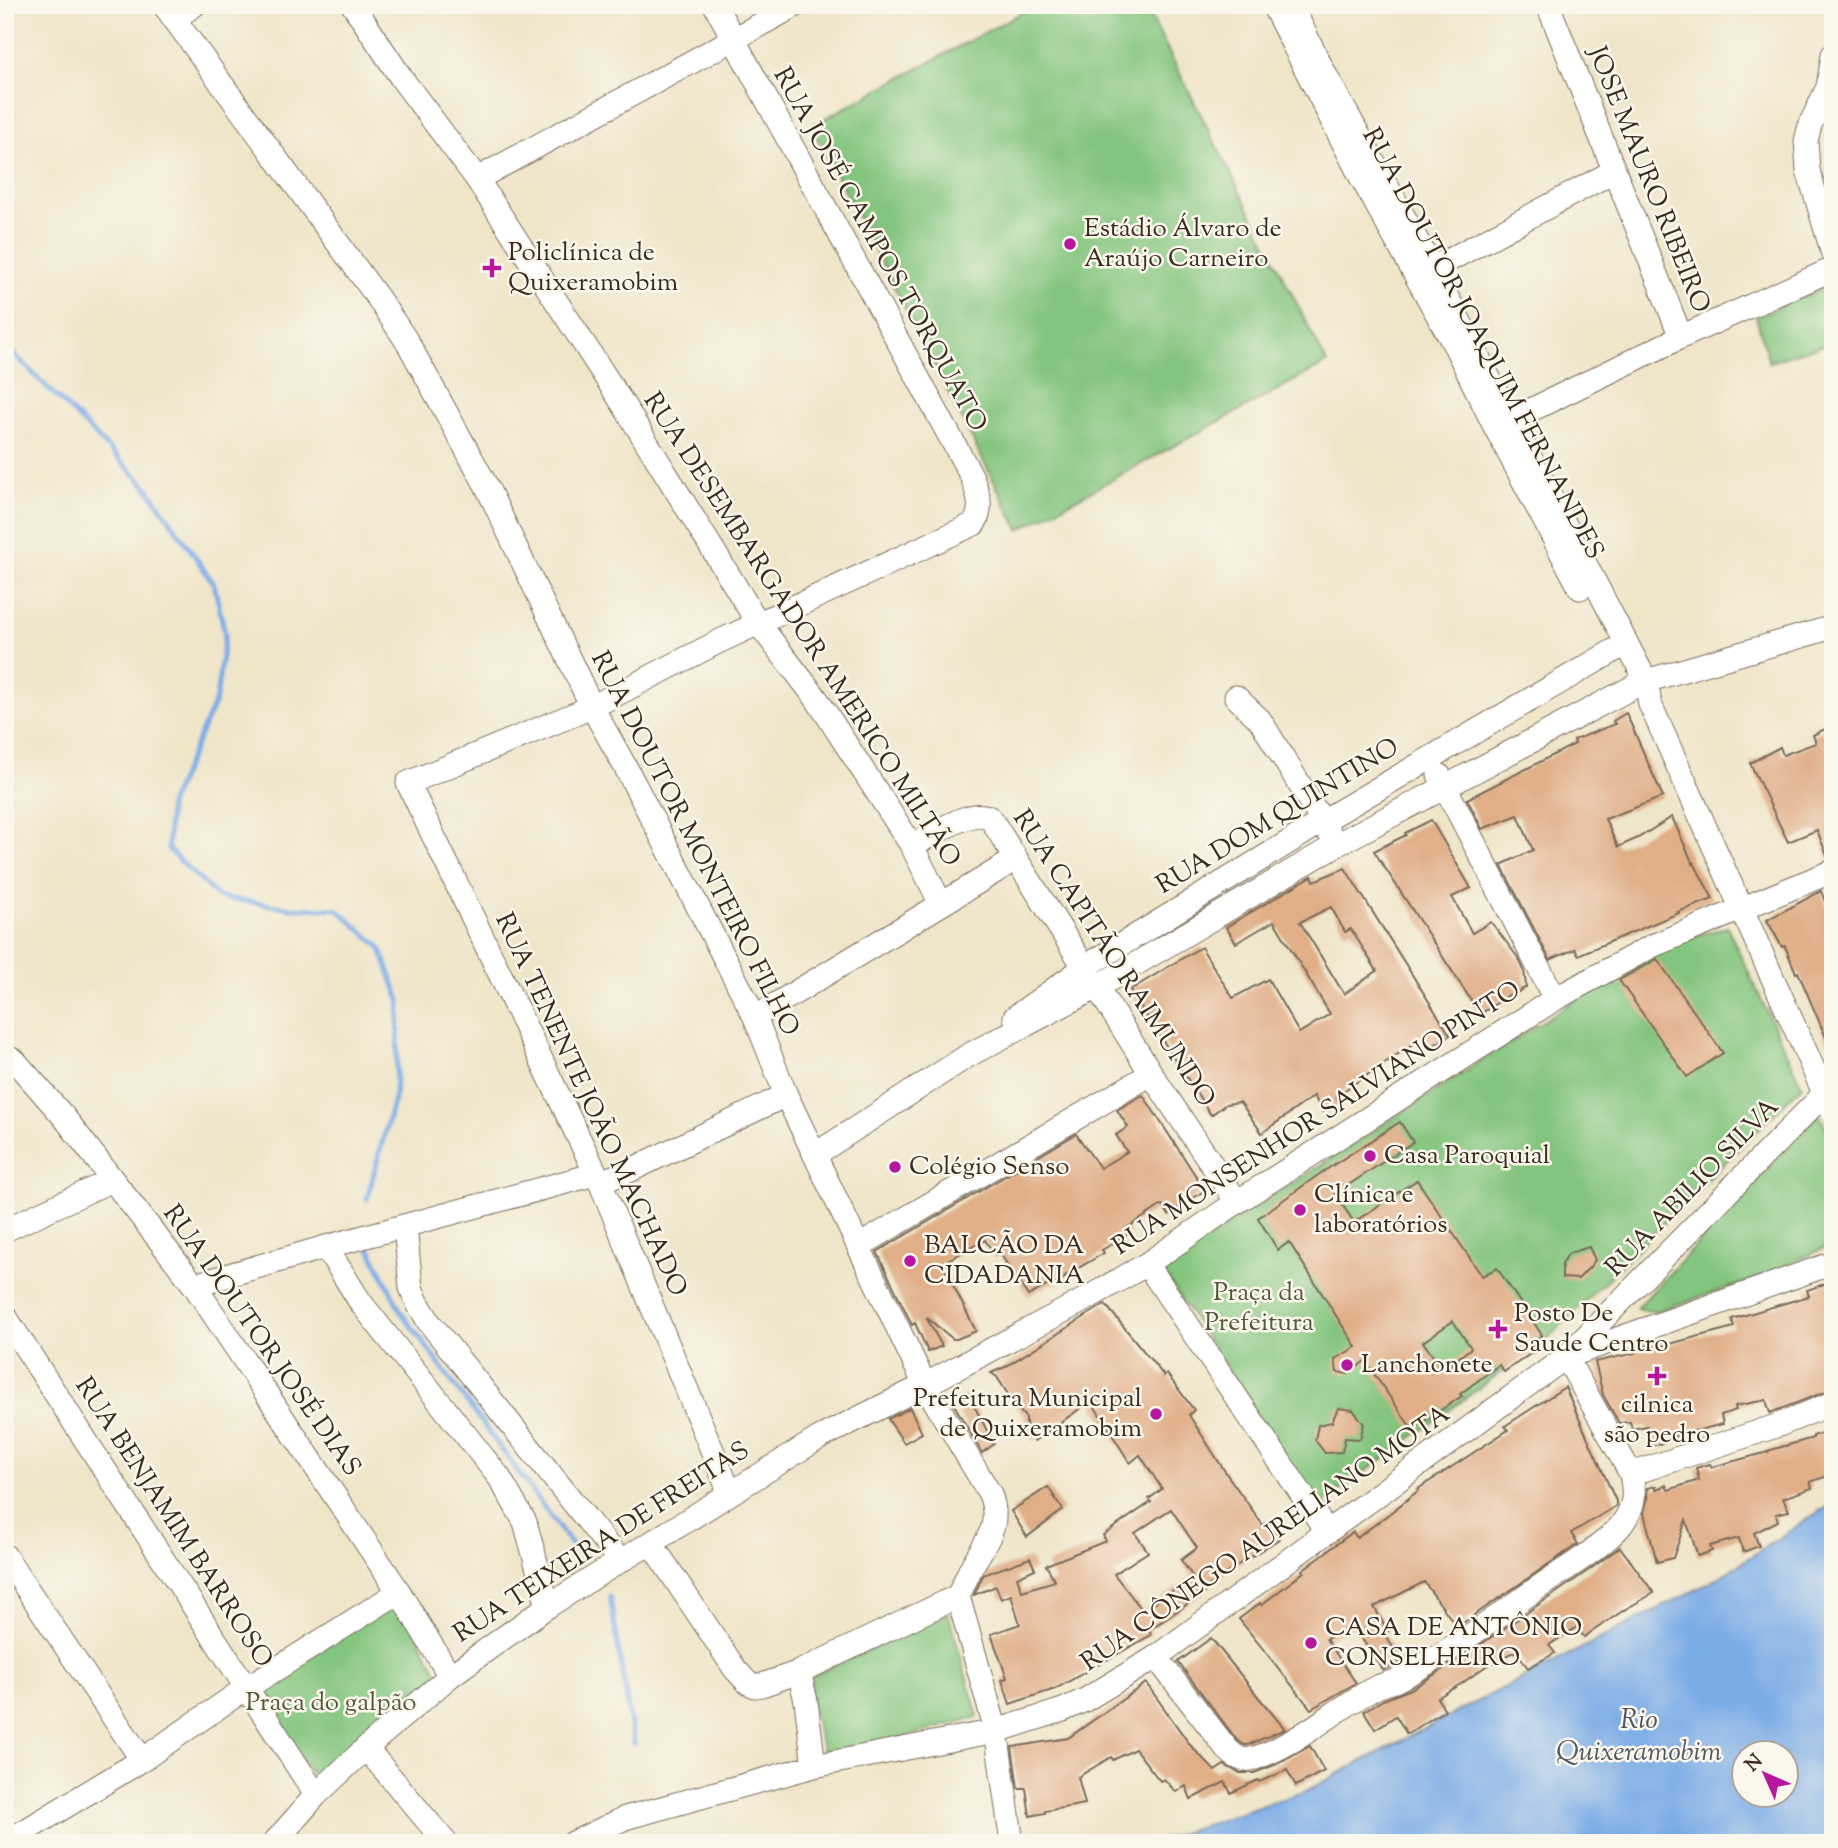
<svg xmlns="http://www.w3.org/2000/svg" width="1838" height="1848" font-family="'Sorts Mill Goudy',serif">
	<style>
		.green { fill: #83c57e; stroke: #5f784e; stroke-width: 2 }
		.water { fill: #7aace6; stroke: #5a6b82; stroke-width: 2; fill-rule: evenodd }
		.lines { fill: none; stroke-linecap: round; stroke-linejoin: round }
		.stream { stroke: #7aace6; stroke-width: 5 }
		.building { fill: #e0ae87; fill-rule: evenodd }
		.minor-casing { stroke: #7a6b5a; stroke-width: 25 }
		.minor { stroke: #fff; stroke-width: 23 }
		.poi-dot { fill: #b5179e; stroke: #fbf7ec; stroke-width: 2.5 }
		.labels { text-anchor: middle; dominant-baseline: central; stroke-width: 5; stroke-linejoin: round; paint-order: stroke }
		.street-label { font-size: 26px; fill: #3b2a1e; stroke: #fbf7ec }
		.poi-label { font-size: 26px; fill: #3b2a1e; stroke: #fbf7ec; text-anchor: start }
		.park-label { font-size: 26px; fill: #51583b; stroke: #fbf7ec }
		.water-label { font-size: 28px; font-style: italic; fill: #515864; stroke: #fbf7ec }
	</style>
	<rect width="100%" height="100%" fill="#fbf7ec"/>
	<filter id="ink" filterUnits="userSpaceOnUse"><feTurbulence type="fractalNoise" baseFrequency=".0143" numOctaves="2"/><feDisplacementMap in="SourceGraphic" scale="14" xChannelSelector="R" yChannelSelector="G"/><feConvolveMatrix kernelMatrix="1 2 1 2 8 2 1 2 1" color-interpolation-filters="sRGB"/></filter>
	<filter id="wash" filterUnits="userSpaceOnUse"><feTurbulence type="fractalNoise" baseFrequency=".00686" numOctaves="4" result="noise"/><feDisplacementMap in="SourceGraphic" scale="28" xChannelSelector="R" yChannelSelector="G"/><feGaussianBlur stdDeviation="1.57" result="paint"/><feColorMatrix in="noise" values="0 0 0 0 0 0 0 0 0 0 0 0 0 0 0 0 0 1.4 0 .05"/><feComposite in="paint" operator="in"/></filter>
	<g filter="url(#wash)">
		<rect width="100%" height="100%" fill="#efe5c9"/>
		<g class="green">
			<polygon points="1036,5 1145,5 1327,363 1019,530 811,126"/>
			<polygon points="1829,285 1833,298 1833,342 1769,362 1756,317"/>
			<polygon points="1727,927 1802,1086 1550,1336 1317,1507 1161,1268 1659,946"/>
			<polygon points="1819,1114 1833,1143 1833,1244 1753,1280 1654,1312 1637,1308"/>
			<polygon points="398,1599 440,1677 317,1783 257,1690"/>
			<polygon points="948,1613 978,1717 825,1759 809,1698 812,1676"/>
		</g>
		<path class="water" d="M1833 1505V1843H1152L1306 1791 1416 1733 1715 1580 1823 1509ZM1744 1754H1786V1796H1744Z"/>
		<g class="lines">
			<g class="stream">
				<polyline points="5,345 147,487 214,584 225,634 216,699 169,805 168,849 218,897 291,908 337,909 380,947 400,1000 395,1095 367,1199"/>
				<polyline points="370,1249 401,1312 573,1547"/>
				<polyline points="610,1597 634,1744"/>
			</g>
		</g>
		<g id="blocks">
			<g class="building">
				<polygon points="1626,713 1663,797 1605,819 1618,847 1638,838 1672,817 1693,864 1694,863 1713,899 1678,912 1679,913 1578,955 1575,949 1550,960 1501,865 1533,850 1518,815 1482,829 1467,799 1575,744 1574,740 1615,724 1613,721"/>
				<polygon points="1833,725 1833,857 1828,858 1817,830 1788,842 1750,763 1780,747 1783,755 1816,743 1813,735"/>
				<polygon points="1431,820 1471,888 1452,897 1472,933 1491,922 1519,959 1524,970 1526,987 1510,997 1509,995 1480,1014 1374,851 1406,835 1405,833"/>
				<path d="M1345 868 1450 1035 1426 1050 1419 1040 1336 1096 1341 1105 1323 1112 1314 1096 1262 1133 1240 1102 1226 1104 1211 1115 1130 990 1201 947 1233 998 1268 979 1299 1033 1330 1014 1274 921 1236 943 1226 927 1312 876 1314 881ZM1331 907 1345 932 1351 929 1377 971 1344 994 1300 922Z"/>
				<polygon points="1821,891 1833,922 1833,1054 1798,972 1796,973 1785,946 1782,947 1767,920"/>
				<polygon points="1657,959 1723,1053 1687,1077 1619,980"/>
				<polygon points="1143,1095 1205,1190 1169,1215 1162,1205 1127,1228 1130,1233 1102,1250 1104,1253 1065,1276 1066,1277 1053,1285 1052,1283 1028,1296 999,1252 995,1255 985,1240 942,1263 976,1331 957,1339 953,1339 926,1317 942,1346 928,1352 915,1323 912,1325 877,1252 1076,1134 1100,1168 1127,1152 1116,1135 1128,1127 1117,1110"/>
				<path d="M1400 1122 1413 1142 1335 1194 1354 1222 1417 1180 1482 1276 1497 1268 1542 1335 1531 1343 1536 1350 1504 1372 1499 1365 1460 1394 1462 1396 1412 1429 1365 1361 1348 1374 1337 1372 1335 1359 1356 1347 1289 1242 1278 1250 1258 1218 1321 1173ZM1453 1321 1471 1348 1443 1370 1423 1342Z"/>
				<polygon points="1589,1247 1595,1260 1589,1268 1578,1279 1562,1278 1562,1263 1569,1253"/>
				<polygon points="1833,1281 1833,1389 1770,1413 1766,1400 1735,1406 1736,1410 1721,1415 1723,1424 1675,1436 1674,1440 1651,1446 1647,1426 1632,1429 1630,1422 1619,1423 1603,1395 1595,1362 1635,1353 1633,1348 1635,1348 1657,1343 1658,1347 1734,1327 1732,1319 1809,1296 1807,1290"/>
				<path d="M1105 1304 1164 1376 1167 1374 1194 1410 1189 1415 1226 1473 1263 1525 1267 1522 1279 1539 1238 1565 1202 1591 1204 1593 1149 1630 1151 1635 1055 1689 1010 1704 1002 1680 1007 1678 991 1634 1020 1624 1011 1595 1001 1599 996 1586 974 1595 983 1575 1030 1558 1035 1569 1017 1577 1022 1591 1055 1581 1046 1565 1106 1541 1103 1535 1151 1502 1149 1499 1162 1489 1140 1455 1130 1463 1091 1401 1034 1441 1026 1430V1418L1016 1407 997 1377 991 1373 1005 1367ZM1171 1509 1197 1548 1181 1560 1193 1577 1143 1611 1114 1574 1148 1552 1135 1533Z"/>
				<polygon points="1565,1387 1616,1501 1616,1506 1571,1533 1578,1544 1457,1627 1424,1582 1374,1607 1388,1631 1384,1633 1402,1662 1383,1670 1353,1626 1326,1639 1356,1683 1311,1709 1239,1619 1260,1603 1261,1605 1304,1572 1302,1570 1353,1532 1357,1538 1394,1510 1419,1490 1418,1489 1508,1430 1505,1426"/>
				<polygon points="968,1394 994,1444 982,1453 953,1403"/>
				<polygon points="910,1408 922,1433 904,1443 888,1419"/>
				<polygon points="1338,1408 1353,1410 1364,1424 1360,1439 1345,1438 1342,1452 1325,1453 1315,1440 1318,1425 1332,1422"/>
				<polygon points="1833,1429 1833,1474 1810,1482 1812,1488 1783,1498 1789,1511 1776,1514 1778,1521 1754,1533 1759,1546 1743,1552 1739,1538 1710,1546 1712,1551 1698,1556 1686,1520 1673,1558 1657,1562 1644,1513 1647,1501 1647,1488 1656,1486 1656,1489 1666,1485 1668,1490 1699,1480 1696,1468 1710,1464 1712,1467 1768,1452 1767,1451 1813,1438 1813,1436"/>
				<polygon points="1048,1487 1063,1510 1027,1537 1011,1511"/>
				<polygon points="1620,1547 1654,1593 1624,1610 1584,1637 1577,1627 1549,1645 1555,1653 1528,1668 1516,1651 1486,1666 1464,1682 1437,1698 1445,1710 1407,1734 1396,1716 1375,1729 1364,1711 1383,1700 1411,1689 1455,1662 1589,1570"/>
				<polygon points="1211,1638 1260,1699 1285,1729 1248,1745 1244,1745 1237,1740 1178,1662"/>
				<polygon points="1146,1683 1191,1746 1215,1771 1224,1765 1240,1773 1254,1773 1277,1764 1310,1746 1324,1771 1296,1786 1287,1770 1259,1782 1258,1780 1231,1793 1225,1782 1191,1799 1186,1786 1176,1792 1164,1779 1160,1781 1135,1749 1113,1760 1111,1757 1078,1777 1085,1804 1045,1811 1045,1813 1030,1816 1026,1788 1018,1788 1012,1747 1068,1738"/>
			</g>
		</g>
	</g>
	<g filter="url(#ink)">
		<use href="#blocks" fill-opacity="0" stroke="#7a6b5a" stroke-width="2"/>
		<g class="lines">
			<defs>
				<g id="minor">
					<path d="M164 5 378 298 408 343 486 485 592 707 626 768 755 1017 786 1095 925 1385 990 1494C1002 1526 986 1541 972 1566 967 1576 963 1586 958 1596L996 1731 1012 1843"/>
					<polyline points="353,5 402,79 477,179 623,404 758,623 816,698 912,846 941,904"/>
					<path d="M715 5 972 477C978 494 984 508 974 524L720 641 592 707 408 783 600 1182 730 1493"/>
					<polyline points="1273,5 1361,177 1456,348 1495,427 1580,588"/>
					<polyline points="1291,5 1324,72 1432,268 1646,681 1650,704 1833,1113"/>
					<polyline points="1548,5 1681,337"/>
					<polyline points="174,19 194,5"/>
					<polyline points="1833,55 1828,87 1810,125 1806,141 1808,170 1833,254"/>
					<polyline points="477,179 796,5"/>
					<polyline points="1432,268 1451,259 1614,171"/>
					<polyline points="1498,426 1681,337 1833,269"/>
					<polyline points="1236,697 1260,720 1330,834"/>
					<polyline points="1439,775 1555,999"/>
					<path d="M912 846C929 837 974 805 991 819L1156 1081 1237 1202"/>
					<polyline points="755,1017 1016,859"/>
					<polyline points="1015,1017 1085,967 1323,821 1613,651 1627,645"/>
					<polyline points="5,1056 15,1061 64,1117 194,1285 399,1592 450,1676"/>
					<polyline points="816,1154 969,1055 1097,987 1336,845 1633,687 1646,681 1833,627"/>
					<polyline points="600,1182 629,1171 786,1095"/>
					<polyline points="405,1226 411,1288 417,1302 429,1322 620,1561"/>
					<polyline points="5,1230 112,1180"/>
					<polyline points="859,1246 1151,1074"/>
					<polyline points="326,1247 361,1303 499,1477 525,1522 548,1606"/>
					<polyline points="1147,1264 1327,1532"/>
					<polyline points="194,1285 326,1247 596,1174"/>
					<polyline points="5,1316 316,1795"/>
					<polyline points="1631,1474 1779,1425 1833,1403"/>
					<polyline points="651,1543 735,1669 748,1683 755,1686 762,1685 799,1672 958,1596"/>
					<polyline points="5,1556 142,1760"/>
					<path d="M1156 1657 1227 1749C1236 1758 1243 1762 1255 1758 1298 1744 1335 1709 1375 1688 1381 1685 1388 1683 1395 1681 1407 1675 1420 1668 1432 1660 1474 1635 1514 1604 1555 1576 1575 1563 1608 1542 1622 1524 1635 1506 1635 1494 1631 1474L1566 1357 1823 1095 1833 1090"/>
					<polyline points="799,1672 806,1701 814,1766"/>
					<polyline points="366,1748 446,1843"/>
					<polyline points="5,1843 142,1760 246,1688 399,1592"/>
					<polyline points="274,1843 316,1795 366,1748 450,1676 548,1606 620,1561 651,1543 819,1438 925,1385 1084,1300 1147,1264 1237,1202 1555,999 1652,946 1833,871"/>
					<polyline points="573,1843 625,1818 814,1766 996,1731 1063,1710 1085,1700 1156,1657 1566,1357 1833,1263"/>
				</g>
			</defs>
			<use href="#minor" class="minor-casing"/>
			<use href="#minor" class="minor"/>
		</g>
	</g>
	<g class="poi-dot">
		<circle cx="1070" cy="244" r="7"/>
		<path d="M488.5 257.5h7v7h7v7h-7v7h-7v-7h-7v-7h7z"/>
		<circle cx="1370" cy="1156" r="7"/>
		<circle cx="895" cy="1167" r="7"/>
		<circle cx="1300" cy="1210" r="7"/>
		<circle cx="910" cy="1261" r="7"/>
		<path d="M1494.5 1318.5h7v7h7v7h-7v7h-7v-7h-7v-7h7z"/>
		<circle cx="1347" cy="1365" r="7"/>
		<path d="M1653.5 1365.5h7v7h7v7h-7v7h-7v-7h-7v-7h7z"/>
		<circle cx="1156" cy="1414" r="7"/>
		<circle cx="1311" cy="1643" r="7"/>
	</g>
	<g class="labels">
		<g class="street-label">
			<text transform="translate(1648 180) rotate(68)">JOSE MAURO RIBEIRO</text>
			<text transform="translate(879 250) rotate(61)">RUA JOSÉ CAMPOS TORQUATO</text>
			<text transform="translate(1482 344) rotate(62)">RUA DOUTOR JOAQUIM FERNANDES</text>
			<text transform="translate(801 630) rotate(57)">RUA DESEMBARGADOR AMERICO MILTÃO</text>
			<text transform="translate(1278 817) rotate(-31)">RUA DOM QUINTINO</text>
			<text transform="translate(694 844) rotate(63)">RUA DOUTOR MONTEIRO FILHO</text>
			<text transform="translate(1113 959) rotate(57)">RUA CAPITÃO RAIMUNDO</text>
			<text transform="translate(590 1105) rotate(65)">RUA TENENTE JOÃO MACHADO</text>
			<text transform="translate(1317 1119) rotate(-33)">RUA MONSENHOR SALVIANO PINTO</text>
			<text transform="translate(1693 1188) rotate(-46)">RUA ABILIO SILVA</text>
			<text transform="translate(261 1341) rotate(55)">RUA DOUTOR JOSÉ DIAS</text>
			<text transform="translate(173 1523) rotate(57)">RUA BENJAMIM BARROSO</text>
			<text transform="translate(1266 1539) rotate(-35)">RUA CÔNEGO AURELIANO MOTA</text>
			<text transform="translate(602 1543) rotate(-33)">RUA TEIXEIRA DE FREITAS</text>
		</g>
		<g class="poi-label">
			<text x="1084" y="229">Estádio Álvaro de<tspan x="1084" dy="30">Araújo Carneiro</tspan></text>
			<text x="508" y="253">Policlínica de<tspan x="508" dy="30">Quixeramobim</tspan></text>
			<text x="1384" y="1156">Casa Paroquial</text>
			<text x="909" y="1167">Colégio Senso</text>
			<text x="1314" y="1195">Clínica e<tspan x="1314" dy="30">laboratórios</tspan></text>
			<text x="924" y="1246">BALCÃO DA<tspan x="924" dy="30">CIDADANIA</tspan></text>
			<text x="1514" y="1314">Posto De<tspan x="1514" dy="30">Saude Centro</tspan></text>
			<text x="1361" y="1365">Lanchonete</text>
			<text x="1142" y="1399" text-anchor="end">Prefeitura Municipal<tspan x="1142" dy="30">de Quixeramobim</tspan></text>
			<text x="1657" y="1405" text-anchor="middle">cilnica<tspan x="1657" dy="30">são pedro</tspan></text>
			<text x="1325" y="1628">CASA DE ANTÔNIO<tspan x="1325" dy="30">CONSELHEIRO</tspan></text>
		</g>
		<g class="park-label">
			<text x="1259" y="1293">Praça da<tspan x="1259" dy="30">Prefeitura</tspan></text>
			<text x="331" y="1703">Praça do galpão</text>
		</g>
		<g class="water-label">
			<text x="1639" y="1721">Rio<tspan x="1639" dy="32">Quixeramobim</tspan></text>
		</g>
	</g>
	<rect width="1838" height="1848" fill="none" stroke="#fbf7ec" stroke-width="28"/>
	<g transform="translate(1765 1774) rotate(315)"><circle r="33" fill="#fbf7ec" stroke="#aea59a" stroke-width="2"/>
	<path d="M0-5L12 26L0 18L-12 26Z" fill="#b5179e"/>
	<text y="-10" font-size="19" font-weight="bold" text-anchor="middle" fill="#3b2a1e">N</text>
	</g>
</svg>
